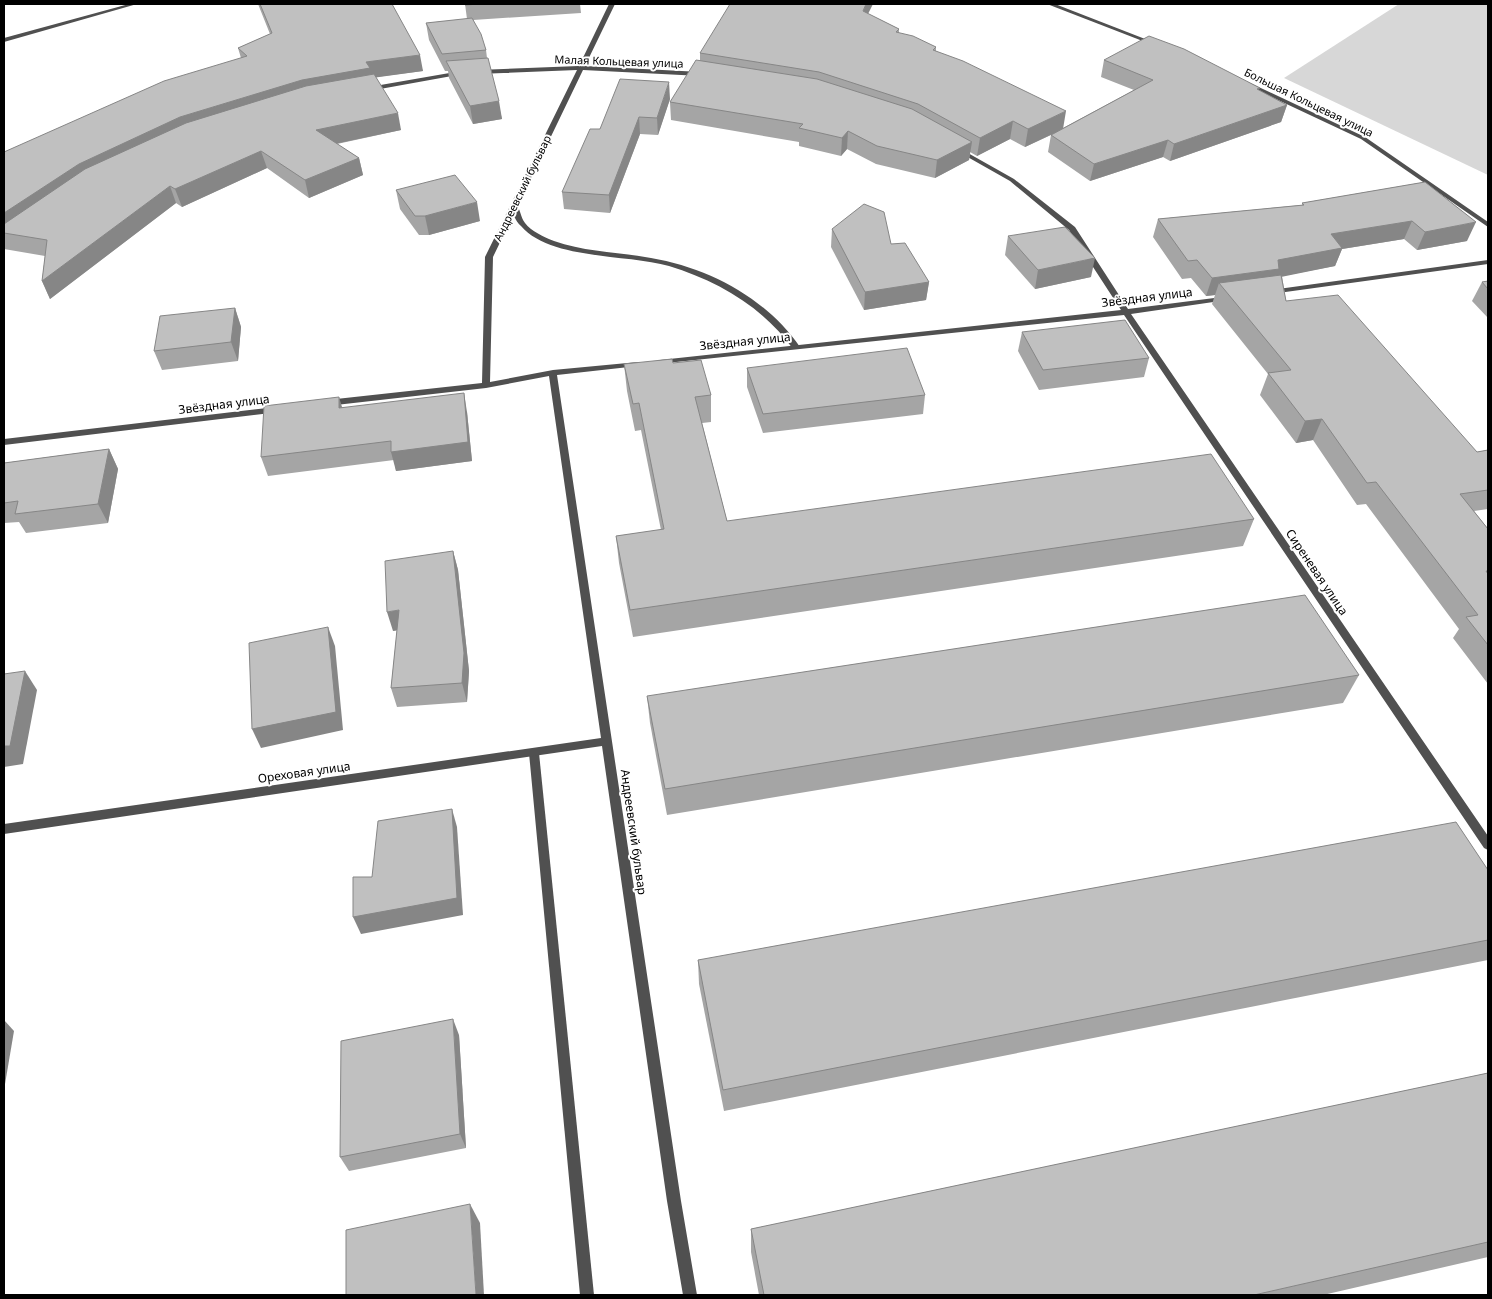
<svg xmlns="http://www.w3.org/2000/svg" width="1492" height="1299" font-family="'Noto Sans',sans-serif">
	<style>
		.green { fill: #d7d7d7 }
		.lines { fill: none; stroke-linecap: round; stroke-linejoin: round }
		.lane { fill: #505050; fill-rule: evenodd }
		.street { fill: #505050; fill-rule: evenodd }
		.wall { fill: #a5a5a5 }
		.shaded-wall { fill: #868686 }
		.building { fill: #c0c0c0; stroke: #868686 }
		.labels { text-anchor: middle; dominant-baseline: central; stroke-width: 4; stroke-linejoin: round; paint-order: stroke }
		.far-street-label { font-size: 11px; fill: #000; stroke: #fff }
		.street-label { font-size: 12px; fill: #000; stroke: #fff }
	</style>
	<rect width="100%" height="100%" fill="#fff"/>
	<polygon class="green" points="1399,4 1488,4 1488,175 1284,78"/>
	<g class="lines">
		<g class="lane">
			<path d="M514 204C521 207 520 217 525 223 531 231 544 237 554 241 585 252 619 252 651 258 709 268 766 298 800 347L796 349H793C763 307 718 281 669 266 627 254 550 260 521 226 515 221 513 213 510 206Z"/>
			<polygon points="534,749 538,750 539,753 594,1295 580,1295 529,753 530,750"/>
		</g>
		<g class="street">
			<polygon points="129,4 137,4 4,42 4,38"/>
			<polygon points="609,4 615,4 585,66 701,72 704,74 701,76 583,70 493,257 490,382 553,370 638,362 642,364 638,366 557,375 681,1201 697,1295 683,1295 667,1201 602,746 4,834 4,824 601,738 549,376 486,388 327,406 323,403 327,400 482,383 485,257 577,70 478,74 475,72 478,70 579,66"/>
			<polygon points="1047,4 1055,4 1158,44 1153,45"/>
			<polygon points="461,71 463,72 463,74 369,91 366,89 369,87"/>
			<polygon points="1248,82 1365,137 1488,222 1488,227 1361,139 1246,85 1246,83"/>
			<polygon points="959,148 1014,179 1075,227 1128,309 1230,296 1230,300 1227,300 1131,314 1488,836 1488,850 1484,848 1124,315 657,364 657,360 660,360 1121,310 1069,230 1010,181 957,151 956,150"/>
			<polygon points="1488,260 1488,264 1271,294 1267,292 1271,290"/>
			<polygon points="276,407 280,410 279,412 4,445 4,439"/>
		</g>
	</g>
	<g class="wall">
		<polygon points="258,4 392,4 423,71 376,77 401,130 337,144 359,158 363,175 309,198 267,168 182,207 176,203 50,299 42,281 45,256 4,249 4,152 241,58 238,48 270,34"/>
		<polygon points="465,4 580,4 581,13 473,20 486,50 487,58 502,119 473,124 449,78 448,71 445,71 429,40 426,23 467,19"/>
		<polygon points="868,14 899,29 899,33 936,47 936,51 1063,128 1134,90 1101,77 1104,60 1260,91 1287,105 1281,122 1170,161 1163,157 1090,181 1048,152 1051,135 1025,147 1010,139 977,156 970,152 969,160 935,178 876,164 847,149 841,156 799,146 799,142 671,120 670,102 700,61 700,53"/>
		<polygon points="670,99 658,135 640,134 610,213 564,209 562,192 600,129"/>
		<polygon points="1425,182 1467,241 1417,250 1404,239 1342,249 1335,266 1282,276 1286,301 1477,452 1488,450 1488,509 1474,511 1488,529 1488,684 1453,638 1459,629 1366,504 1357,505 1313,440 1296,443 1260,395 1268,374 1212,304 1215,295 1206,296 1191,278 1182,279 1153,237 1158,219 1302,205 1302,203"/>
		<polygon points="396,190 480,221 429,235 419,235 400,209"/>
		<polygon points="832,229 891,244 929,282 926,300 864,310 831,247"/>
		<polygon points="1008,236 1091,277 1035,289 1005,255"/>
		<polygon points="1488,281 1488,318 1472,301 1482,282"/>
		<polygon points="235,308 241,327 238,361 162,370 154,351"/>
		<polygon points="1022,332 1149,358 1144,377 1039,390 1018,351"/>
		<polygon points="673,363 711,395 711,422 702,423 727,521 1254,519 1243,546 633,637 619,563 616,536 661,530 641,430 635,431 627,391 624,364"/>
		<polygon points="747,368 925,395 923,414 763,433 747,387"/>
		<polygon points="342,407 467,412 472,461 396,471 394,460 268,476 261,457"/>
		<polygon points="109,449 118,469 108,523 26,533 19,522 4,523 4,463"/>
		<polygon points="453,551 458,570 469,671 467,702 397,707 391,688 397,630 393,631"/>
		<polygon points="1359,675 1343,703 667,815 650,723 647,696"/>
		<polygon points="1488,870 1488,960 724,1111 699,984 698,960"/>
		<polygon points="459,1035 466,1148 349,1171 340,1157"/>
		<polygon points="1488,1073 1488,1257 1323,1295 759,1295 751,1252 751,1229"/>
	</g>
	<g class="shaded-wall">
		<polygon points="866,4 873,4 861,28 863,11"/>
		<polygon points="420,55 423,71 372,78 4,233 4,213 79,164 180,117 302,80 366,62"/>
		<polygon points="669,82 670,99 658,135 657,118"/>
		<polygon points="499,101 502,119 473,124 470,106"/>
		<polygon points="1287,105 1281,122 1170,161 1174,144"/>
		<polygon points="1066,111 1063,129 1025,147 1028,129"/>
		<polygon points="398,113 401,130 320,147 316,130"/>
		<polygon points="639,117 640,134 610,213 609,195"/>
		<polygon points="1013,121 1010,139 977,156 980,138"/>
		<polygon points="848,131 847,149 841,156 842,138"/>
		<polygon points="1168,140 1163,157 1090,181 1094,164"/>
		<polygon points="972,142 969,160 935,178 937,160"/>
		<polygon points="261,151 267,168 182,207 175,189"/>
		<polygon points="359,158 363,175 309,198 305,180"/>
		<polygon points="170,186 176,203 50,299 42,281"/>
		<polygon points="477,202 480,221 429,235 425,216"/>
		<polygon points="1412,221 1404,239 1342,249 1335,266 1276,278 1219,283 1215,295 1206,296 1212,278 1278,260 1331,234"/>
		<polygon points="1476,222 1467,241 1417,250 1425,232"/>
		<polygon points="1095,258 1091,277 1035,289 1038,270"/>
		<polygon points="929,282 926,300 864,310 865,292"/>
		<polygon points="235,308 241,327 238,361 231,342"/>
		<polygon points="464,393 467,412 472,461 396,471 391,452"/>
		<polygon points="339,397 345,417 339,408"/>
		<polygon points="1322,419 1313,440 1296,443 1305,421"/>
		<polygon points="109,449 118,469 108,523 98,504"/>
		<polygon points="453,551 458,570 469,671 467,702 462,683"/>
		<polygon points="399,610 405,629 393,631 387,612"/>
		<polygon points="328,627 335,646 343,730 261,748 252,729"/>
		<polygon points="25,671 37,690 23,764 4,767 4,746"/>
		<polygon points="452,809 457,827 463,915 361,934 353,917"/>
		<polygon points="453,1019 459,1035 466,1148 460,1134"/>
		<polygon points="4,1020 14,1031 4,1090"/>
		<polygon points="470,1204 480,1223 484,1295 476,1295"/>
	</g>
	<g class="building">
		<polygon points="260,4 392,4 420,55 366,62 370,68 302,80 180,117 79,164 4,213 4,152 164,81 247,56 238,48 272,33"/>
		<polygon points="465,4 480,4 465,5"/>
		<polygon points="730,4 866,4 863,11 899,29 896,32 913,36 936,47 933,50 963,61 1066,111 1028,129 1013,121 980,138 918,104 819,72 700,53"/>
		<polygon points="472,18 481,34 486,50 442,54 426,23"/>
		<polygon points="1149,36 1184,49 1260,88 1257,89 1287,105 1174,144 1168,140 1094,164 1051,135 1153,80 1104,60"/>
		<polygon points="488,58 499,101 470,106 446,61"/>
		<polygon points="696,60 817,79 912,109 972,142 937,160 877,146 848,131 842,138 799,128 803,124 670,102"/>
		<polygon points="374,74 398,113 316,130 359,158 305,180 261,151 175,189 170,186 42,281 47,240 4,233 4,224 85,169 186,123 306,86"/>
		<polygon points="620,79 669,82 657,118 639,117 609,195 562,192 590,129 600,129"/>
		<polygon points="455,175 477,202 425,216 415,216 396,190"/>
		<polygon points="1425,182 1476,222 1425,232 1412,221 1331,234 1342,248 1278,260 1279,269 1212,278 1197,260 1188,261 1158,219 1304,205 1302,203"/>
		<polygon points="864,204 884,212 891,244 905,243 929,282 865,292 832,229"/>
		<polygon points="1065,227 1095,258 1038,270 1008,236"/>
		<polygon points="1281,275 1286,301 1338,295 1477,452 1488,450 1488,490 1460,494 1488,529 1488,571 1486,571 1488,574 1488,645 1466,617 1478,615 1376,482 1367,483 1322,419 1305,421 1268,373 1291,370 1219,283"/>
		<polygon points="1488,281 1488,289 1482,282"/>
		<polygon points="235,308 231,342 154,351 160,316"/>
		<polygon points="1125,320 1149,358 1043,370 1022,332"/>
		<polygon points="907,348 925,395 763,414 747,368"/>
		<polygon points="672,359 673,363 701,360 711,395 695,397 727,521 1211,454 1254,519 630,610 616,536 664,529 639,403 633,404 624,364"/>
		<polygon points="464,393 468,442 391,452 391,441 261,457 264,406 339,397 339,408"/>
		<polygon points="109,449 98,504 15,514 18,501 4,503 4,463"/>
		<polygon points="453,551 464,653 462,683 391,688 399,610 387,612 385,561"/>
		<polygon points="1305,595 1359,675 665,789 647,696"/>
		<polygon points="328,627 336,712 252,729 249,643"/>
		<polygon points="25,671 10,746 4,746 4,674"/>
		<polygon points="452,809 457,898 353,917 353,877 372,877 378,821"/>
		<polygon points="1456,822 1488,870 1488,940 723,1090 698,960"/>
		<polygon points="453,1019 460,1134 340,1157 341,1041"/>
		<polygon points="1488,1073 1488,1242 1254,1295 764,1295 751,1229"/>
		<polygon points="470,1204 476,1295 346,1295 346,1230"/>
	</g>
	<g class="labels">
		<g class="far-street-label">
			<text transform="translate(619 61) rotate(2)">Малая Кольцевая улица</text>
			<text transform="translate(1309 102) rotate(26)">Большая Кольцевая улица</text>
			<text transform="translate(522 188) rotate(-64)">Андреевский бульвар</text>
		</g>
		<g class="street-label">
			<text transform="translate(1147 297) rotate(-7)">Звёздная улица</text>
			<text transform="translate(745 341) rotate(-6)">Звёздная улица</text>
			<text transform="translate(224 404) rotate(-7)">Звёздная улица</text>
			<text transform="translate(1317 572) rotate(56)">Сиреневая улица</text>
			<text transform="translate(304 772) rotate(-8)">Ореховая улица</text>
			<text transform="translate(634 832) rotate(82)">Андреевский бульвар</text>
		</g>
	</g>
	<rect width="1492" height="1299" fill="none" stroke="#000000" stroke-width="10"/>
</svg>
